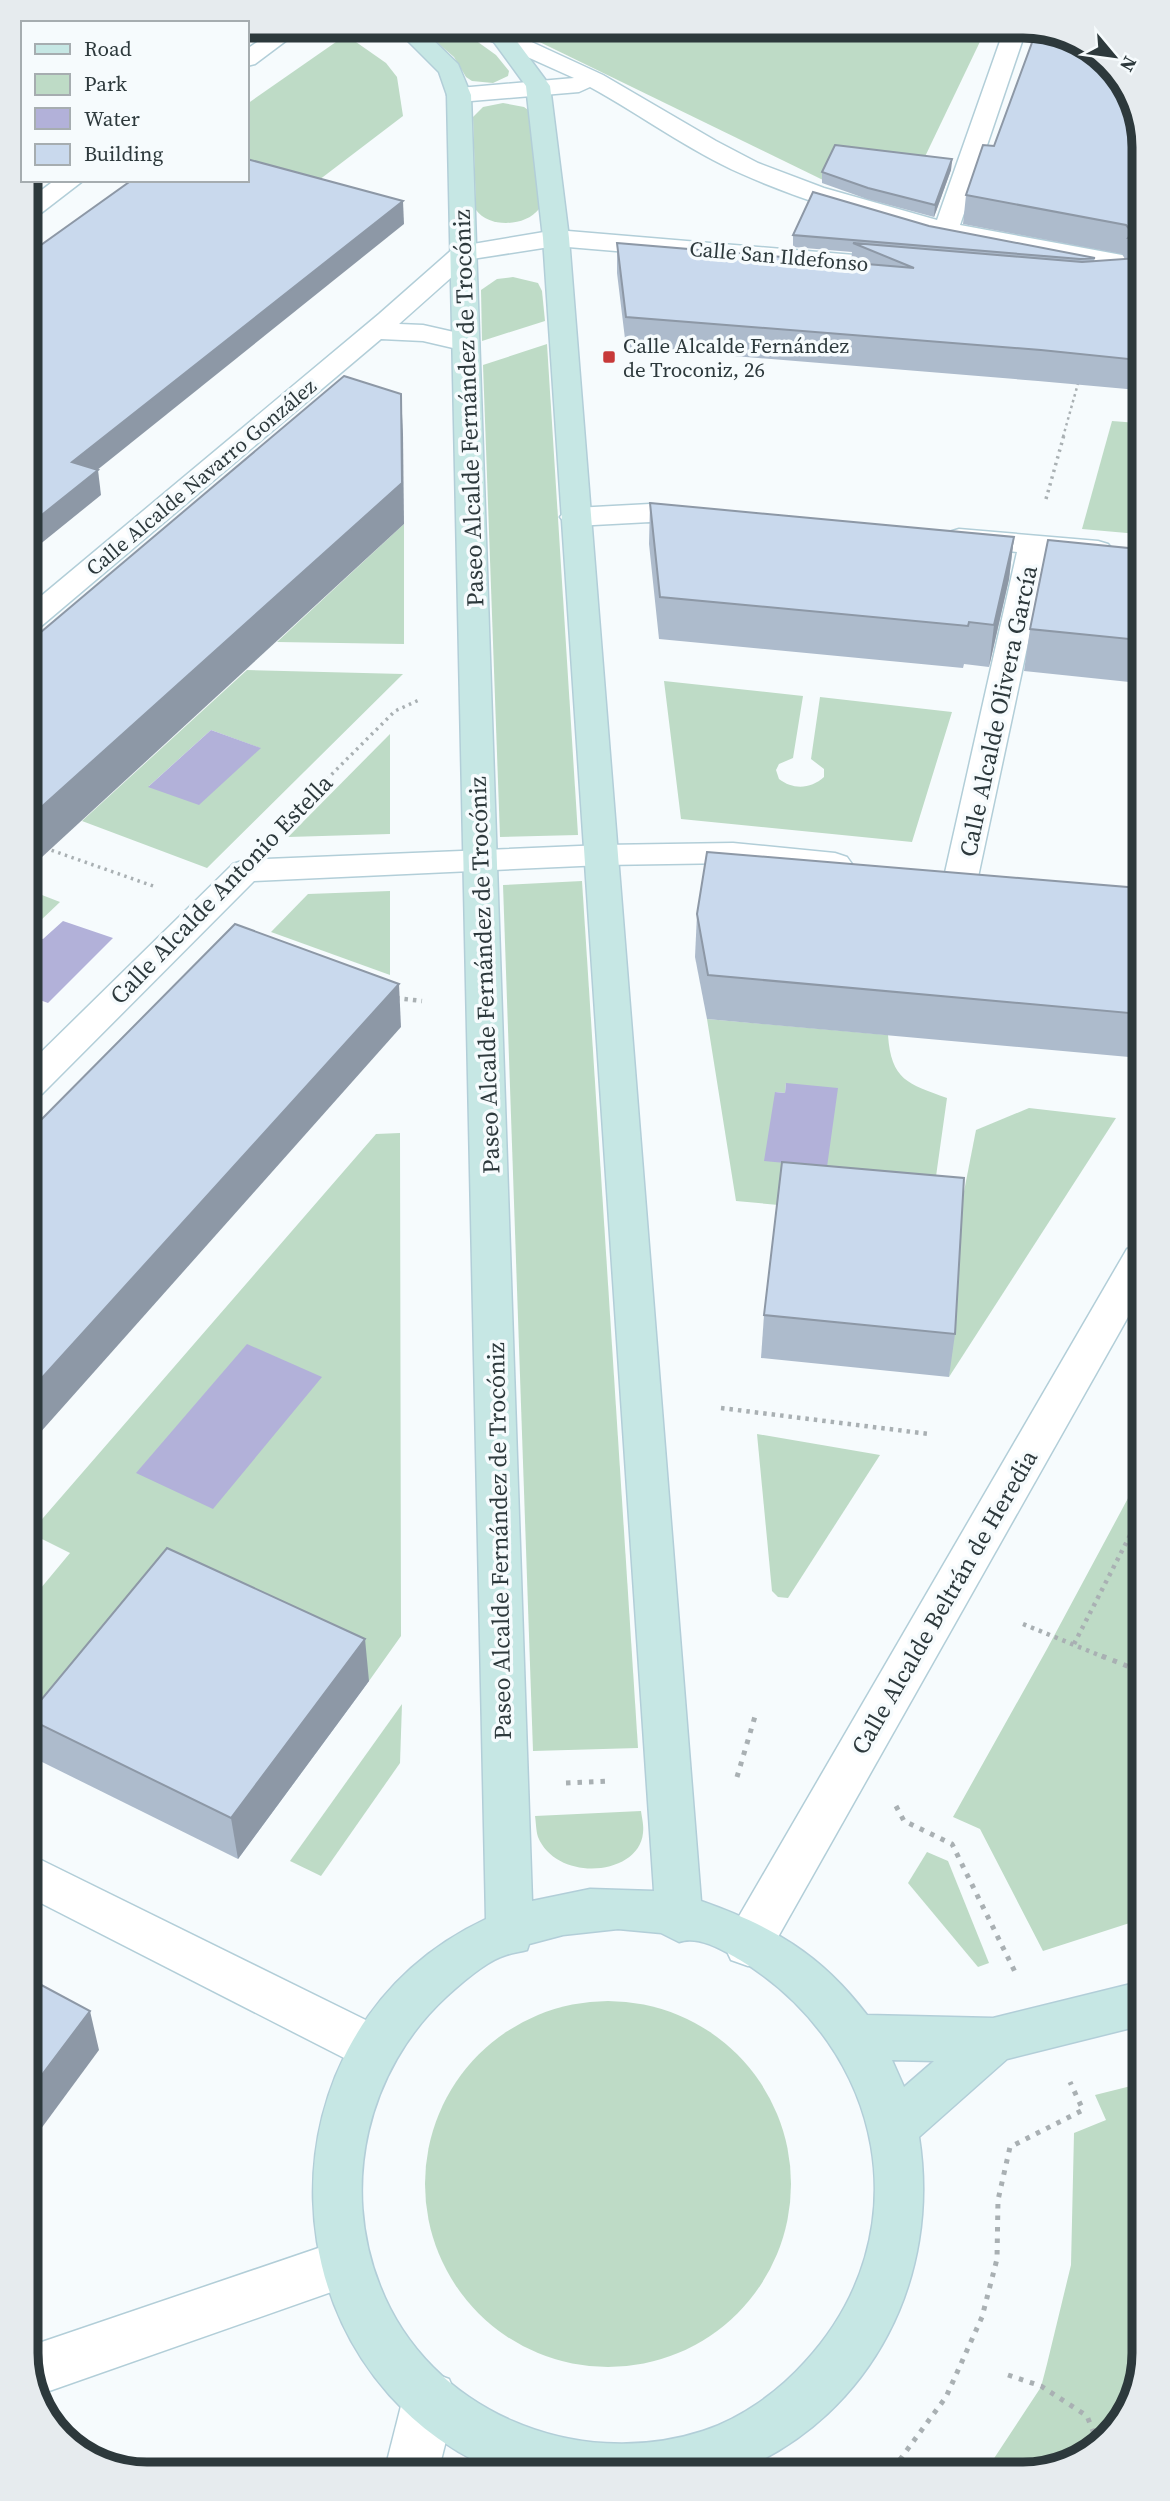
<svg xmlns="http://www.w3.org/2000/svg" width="1170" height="2501" font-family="'Source Serif 4',serif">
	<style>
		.green { fill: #bedbc6; fill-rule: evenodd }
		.water { fill: #b2b1d9 }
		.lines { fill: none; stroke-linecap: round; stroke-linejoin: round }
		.pedestrian-casing { stroke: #b2ced8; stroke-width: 3 }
		.minor-casing { stroke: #b2ced8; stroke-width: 3 }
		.secondary-casing { stroke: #b2ced8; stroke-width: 3 }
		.path-far3 { stroke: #a9b0b3; stroke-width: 2.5; stroke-dasharray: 2.5 3.5; stroke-linecap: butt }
		.path-far2 { stroke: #a9b0b3; stroke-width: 3.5; stroke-dasharray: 2.5 4.5; stroke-linecap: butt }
		.path-far1 { stroke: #a9b0b3; stroke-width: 4.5; stroke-dasharray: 3.5 5; stroke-linecap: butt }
		.path { stroke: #a9b0b3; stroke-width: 5; stroke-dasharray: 4.5 7; stroke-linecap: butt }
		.pedestrian { fill: #fff; fill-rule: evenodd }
		.minor { fill: #fff; fill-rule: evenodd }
		.secondary { fill: #c6e7e4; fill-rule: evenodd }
		.wall { fill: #adbbcc }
		.shaded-wall { fill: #8d98a6 }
		.building { fill: #c9d9ed; stroke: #8d98a6; stroke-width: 2 }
		.poi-dot { fill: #c73939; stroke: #f6fbfd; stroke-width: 2.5 }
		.labels { text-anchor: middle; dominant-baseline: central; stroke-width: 7; stroke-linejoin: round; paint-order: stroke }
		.far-street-label { font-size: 21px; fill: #2d393c; stroke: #f6fbfd }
		.far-poi-label { font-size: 21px; fill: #2d393c; stroke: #f6fbfd; text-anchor: start }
		.street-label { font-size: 24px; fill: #2d393c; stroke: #f6fbfd }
		.rim { fill: none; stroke: #2d393c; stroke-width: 9 }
	</style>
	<rect width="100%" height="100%" fill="#f6fbfd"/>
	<g class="green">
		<polygon points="987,27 920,167 823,180 517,31"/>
		<polygon points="425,32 464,32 496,55 509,71 508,76 493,83 472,81 466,77 454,57"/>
		<polygon points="346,35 386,63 397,77 403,116 298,196 247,180 247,104"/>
		<path d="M503 103 524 107 531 112 539 209C525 227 489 228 476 210L473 117 483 107Z"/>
		<polygon points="513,277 538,283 542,291 545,321 482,341 481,290 497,279"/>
		<polygon points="547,344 578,835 500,837 483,365"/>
		<polygon points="1112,421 1138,423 1138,534 1082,529"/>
		<polygon points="404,524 404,644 277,642"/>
		<path d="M247 670 403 674 207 868 82 821ZM211 730 260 748 149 787V786Z"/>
		<path d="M664 681 803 696 793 758 779 764 776 770 779 779C793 790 811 789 824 777V769L811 759 820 697 952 712 912 842 681 819Z"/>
		<polygon points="390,734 390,834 288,837"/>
		<polygon points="582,881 638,1748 533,1751 503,885"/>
		<polygon points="29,890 60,902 39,922 29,924"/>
		<polygon points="390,891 390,975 271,932 308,894"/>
		<path d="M707 1019 888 1035C891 1080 908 1084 947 1098L930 1219 736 1201ZM786 1083 827 1167 775 1092 785 1093Z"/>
		<polygon points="1029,1108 1116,1118 949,1377 958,1222 976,1130"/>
		<polygon points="400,1133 401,1636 369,1681 174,1590 36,1759 31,1756 31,1600 70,1553 30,1533 376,1134"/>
		<polygon points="757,1434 880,1455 788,1598 778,1597 772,1591"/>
		<polygon points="1141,1474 1142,1919 1043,1951 980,1829 953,1817 1047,1649"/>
		<polygon points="402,1704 400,1763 321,1876 290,1861"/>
		<path d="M641 1811C642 1818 644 1826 643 1833 639 1876 557 1883 538 1837 536 1831 536 1822 535 1816Z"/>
		<polygon points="927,1852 948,1861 989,1963 978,1967 908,1883"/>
		<circle cx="608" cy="2184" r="183"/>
		<polygon points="1143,2083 1144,2354 1123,2421 1062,2468 987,2469 1041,2387 1047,2364 1071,2265 1074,2133 1106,2120 1095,2095"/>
	</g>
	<g class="water">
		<polygon points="211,730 261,748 199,805 148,787"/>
		<polygon points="63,921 113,938 48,1003 29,996 29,936 43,939"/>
		<polygon points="786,1083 838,1088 827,1167 764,1161 775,1092 785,1093"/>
		<polygon points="247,1344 322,1377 213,1509 136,1473"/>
	</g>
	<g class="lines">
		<defs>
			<g id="pedestrian">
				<polygon points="650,504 710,511 715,517 710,523 700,526 650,522 575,526 565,523 560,517 565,511 575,508"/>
				<polygon points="959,529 1098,541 1108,544 1113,550 1108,556 1098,559 1047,554 978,877 973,885 961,888 949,885 944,877 1017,552 949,544 944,538 949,532"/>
				<polygon points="733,843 835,853 847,857 852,864 847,871 835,875 733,863 603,865 254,881 42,1094 29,1097 29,1064 233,864 245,860 603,845"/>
			</g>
			<g id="minor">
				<path d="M1005 27H1027L960 225 1138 258V274C1005 251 866 229 742 174 688 150 641 115 590 87L579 92 459 102 451 100 447 95 451 90 459 88 574 78 494 42 490 37 494 32H510L603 75 716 141 758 163 824 188 937 220Z"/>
				<polygon points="269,34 295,34 255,64 247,66 247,49"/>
				<polygon points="55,180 84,180 36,217 27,220 27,201"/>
				<polygon points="556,230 902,259 911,261 915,267 911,273 902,275 556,246 472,259 399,324 423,325 476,337 479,343 476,349 466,351 423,341 381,339 39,628 28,631 28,607 379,314 455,247"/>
				<polygon points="1140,1245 1141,1294 765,1960 748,1966 731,1960 724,1945 731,1930 1127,1249"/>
				<polygon points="31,1855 386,2030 393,2046 386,2062 369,2068 352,2062 31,1898"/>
				<polygon points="339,2241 357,2249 365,2266 357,2283 35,2396 33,2393 33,2345"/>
				<polygon points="430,2372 449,2379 457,2398 438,2472 384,2473 403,2398 411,2379"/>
			</g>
			<path id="secondary" d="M425 32 458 64 471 95 532 1901 590 1889 654 1891 543 238 526 86 494 42 482 37 479 32H510L550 86 569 238 701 1901C772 1926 821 1954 867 2015L993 2018 1143 1981V2025L1007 2059 919 2137C941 2277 873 2413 741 2470L499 2472C258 2372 249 2030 486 1919L447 95 439 72 400 33ZM618 1929 661 1933 679 1942C698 1935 723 1950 740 1960 885 2048 923 2234 805 2362 778 2392 742 2418 703 2431 577 2472 429 2412 380 2286 340 2186 367 2070 446 1997 460 1984 488 1960 506 1955 512 1953 519 1952 527 1950L529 1944 563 1935ZM892 2060 934 2061 904 2087Z"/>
		</defs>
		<use href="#pedestrian" class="pedestrian-casing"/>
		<use href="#minor" class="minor-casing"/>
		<use href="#secondary" class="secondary-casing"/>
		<polyline class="path-far3" points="1063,437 1079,380"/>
		<g class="path-far2">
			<polyline points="1046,499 1064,435"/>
			<polyline points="287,819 395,711 419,700"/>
			<polyline points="45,848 156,887"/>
		</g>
		<g class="path-far1">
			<polyline points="396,998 422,1001"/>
			<polyline points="721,1408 929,1434"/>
			<polyline points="1023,1624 1106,1658"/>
			<polyline points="1074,1644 1141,1514"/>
		</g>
		<g class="path">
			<polyline points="1102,1656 1142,1672"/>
			<polyline points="737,1777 756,1713"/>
			<polyline points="566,1783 610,1781"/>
			<polyline points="896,1806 904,1821 952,1844 1016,1974"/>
			<polyline points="1131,1941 1143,1939"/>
			<polyline points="1008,2375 1041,2386 1087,2416 1097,2441"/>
			<polyline points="893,2469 946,2397 982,2317 997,2259 998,2200 1010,2147 1083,2110 1070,2082"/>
		</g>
		<use href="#pedestrian" class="pedestrian"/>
		<use href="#minor" class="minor"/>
		<use href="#secondary" class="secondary"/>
	</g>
	<g class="wall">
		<polygon points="1137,108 1138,390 1038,381 626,347 617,273 617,243 851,263 852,252 793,247 793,235 929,226 1095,258 1094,261 1125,259 1122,254 963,224 966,195 994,146"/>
		<polygon points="952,159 951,170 934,217 867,199 822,183 822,172"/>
		<polygon points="650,503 1014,537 1009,579 989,667 964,664 963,668 659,639 649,544"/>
		<polygon points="1138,549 1139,683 1024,671 1030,629"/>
		<polygon points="1139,888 1140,1058 707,1019 695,957 697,914"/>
		<polygon points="764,1315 955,1334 949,1377 761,1358"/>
		<polygon points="369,1681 238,1859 36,1759 31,1736 31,1712"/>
	</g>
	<g class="shaded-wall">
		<polygon points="952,159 951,170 934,217 935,205"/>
		<polygon points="403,201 404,224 76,487 72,462"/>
		<polygon points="401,394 403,434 404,524 29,869 28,819"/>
		<polygon points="98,470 101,495 28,554 28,526"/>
		<polygon points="1014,537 1009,579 989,667 994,625"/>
		<polygon points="399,984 401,1027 30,1444 30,1391"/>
		<polygon points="365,1639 369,1681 238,1859 231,1818"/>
		<polygon points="90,2011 99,2050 32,2141 32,2088"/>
	</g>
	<g class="building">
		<polygon points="1037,29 1097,52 1137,108 1138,238 1128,238 1132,232 1126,225 966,195 983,145 994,146"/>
		<polygon points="835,145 952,159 935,205 868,188 822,172"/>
		<polygon points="247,159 403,201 72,462 98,470 28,526 27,255 132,180 247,180"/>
		<polygon points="813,192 929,226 1095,258 1080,259 793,235"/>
		<polygon points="617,243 914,268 853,243 1082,262 1138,258 1138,360 1041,350 626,317"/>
		<polygon points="344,376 401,394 402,483 28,819 28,643"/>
		<polygon points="650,503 1014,537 994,625 969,622 968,626 660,597"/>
		<polygon points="1048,540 1138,549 1139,640 1030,629"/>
		<polygon points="707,852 1139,888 1140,1014 708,975 697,914"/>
		<polygon points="235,924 399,984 30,1391 29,1132"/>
		<polygon points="782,1162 964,1178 955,1334 764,1315"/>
		<polygon points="167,1548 365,1639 231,1818 31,1720 31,1712"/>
		<polygon points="32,1980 90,2011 32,2088"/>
	</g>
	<rect class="poi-dot" x="602" y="350" width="14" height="14" rx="3.5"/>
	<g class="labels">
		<g class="far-street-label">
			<text transform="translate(779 256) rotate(5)">Calle San Ildefonso</text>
			<text transform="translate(201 477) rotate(-40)">Calle Alcalde Navarro González</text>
		</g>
		<g class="far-poi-label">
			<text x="623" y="345">Calle Alcalde Fernández<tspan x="623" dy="24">de Troconiz, 26</tspan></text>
		</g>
		<g class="street-label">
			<text transform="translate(468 408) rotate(-92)">Paseo Alcalde Fernández de Trocóniz</text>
			<text transform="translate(998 711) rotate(-78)">Calle Alcalde Olivera García</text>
			<text transform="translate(221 889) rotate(-46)">Calle Alcalde Antonio Estella</text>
			<text transform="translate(484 975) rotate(-92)">Paseo Alcalde Fernández de Trocóniz</text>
			<text transform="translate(499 1541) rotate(-91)">Paseo Alcalde Fernández de Trocóniz</text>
			<text transform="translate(944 1602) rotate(-60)">Calle Alcalde Beltrán de Heredia</text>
		</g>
	</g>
	<path d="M0 0H1170V2501H0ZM147 38H1023A109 109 0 0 1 1132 147V2353A109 109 0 0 1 1023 2462H147A109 109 0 0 1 38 2353V147A109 109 0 0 1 147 38Z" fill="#e6ebee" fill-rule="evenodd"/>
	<path class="rim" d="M147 38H1023A109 109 0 0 1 1132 147V2353A109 109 0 0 1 1023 2462H147A109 109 0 0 1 38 2353V147A109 109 0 0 1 147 38Z"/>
	<rect x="21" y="21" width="228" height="161" fill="#f6fbfd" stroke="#a6adb0" stroke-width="2"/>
	<rect x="35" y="44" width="35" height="10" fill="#c6e7e4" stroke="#a6adb0" stroke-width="2"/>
	<text x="84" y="56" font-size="21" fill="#2d393c">Road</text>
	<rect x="35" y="74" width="35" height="21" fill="#bedbc6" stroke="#a6adb0" stroke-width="2"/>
	<text x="84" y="91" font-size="21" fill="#2d393c">Park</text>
	<rect x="35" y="108" width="35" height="21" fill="#b2b1d9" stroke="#a6adb0" stroke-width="2"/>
	<text x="84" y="126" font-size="21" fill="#2d393c">Water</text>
	<rect x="35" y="144" width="35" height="21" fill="#c9d9ed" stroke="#a6adb0" stroke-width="2"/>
	<text x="84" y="161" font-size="21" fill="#2d393c">Building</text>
	<g transform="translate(1114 56) rotate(119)" stroke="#f6fbfd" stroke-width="5" paint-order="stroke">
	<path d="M0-5L12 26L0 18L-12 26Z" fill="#2d393c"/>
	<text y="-10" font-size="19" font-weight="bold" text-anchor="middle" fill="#2d393c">N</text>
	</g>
</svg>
